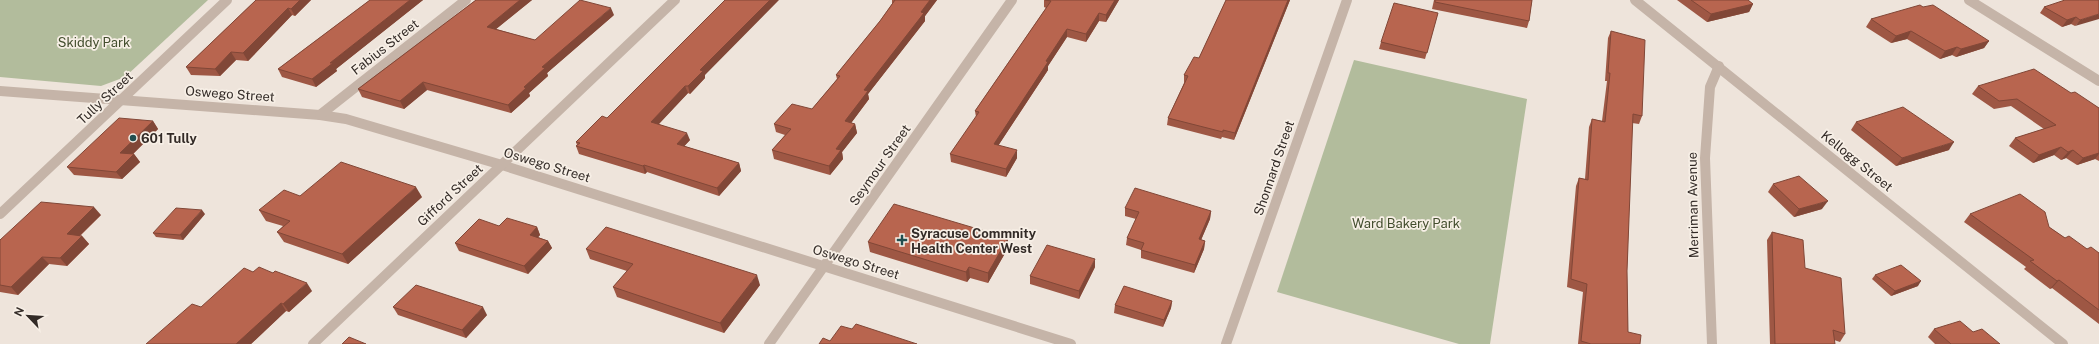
<svg xmlns="http://www.w3.org/2000/svg" width="2099" height="344" font-family="'Public Sans',sans-serif">
	<style>
		.green { fill: #b2bc9c }
		.lines { fill: none; stroke-linecap: round; stroke-linejoin: round }
		.minor { stroke: #c5b4a8; stroke-width: 10 }
		.tertiary { stroke: #c5b4a8; stroke-width: 10 }
		.wall { fill: #9e5744 }
		.shaded-wall { fill: #814737 }
		.building { fill: #b8654f; stroke: #814737 }
		.poi-dot { fill: #224e4f; stroke: #f7efe6; stroke-width: 1.5 }
		.labels { text-anchor: middle; dominant-baseline: central; stroke-width: 3.5; stroke-linejoin: round; paint-order: stroke }
		.park-label { font-size: 13px; fill: #434e2e; stroke: #f7efe6 }
		.street-label { font-size: 13px; fill: #332b27; stroke: #f7efe6 }
		.poi-label { font-size: 13px; font-weight: bold; fill: #332b27; stroke: #f7efe6; text-anchor: start }
	</style>
	<rect width="100%" height="100%" fill="#eee4db"/>
	<g class="green">
		<polygon points="0,0 208,0 125,77 101,86 0,77"/>
		<polygon points="1354,60 1527,99 1490,344 1459,344 1277,292"/>
	</g>
	<g class="lines">
		<g class="minor">
			<polyline points="1635,0 2063,344"/>
			<polyline points="1969,0 2099,81"/>
			<polyline points="0,91 320,115 346,119 502,165 1071,344"/>
			<polyline points="320,115 466,0"/>
			<polyline points="0,214 227,0"/>
			<polyline points="313,344 675,0"/>
			<polyline points="1712,344 1705,158 1710,87 1719,66"/>
		</g>
		<g class="tertiary">
			<polyline points="769,344 1012,0"/>
			<polyline points="1226,344 1347,0"/>
		</g>
	</g>
	<g class="wall">
		<polygon points="256,0 311,0 295,16 292,15 248,61 236,60 220,76 191,75 186,67"/>
		<polygon points="370,0 423,0 336,69 337,71 316,87 282,77 278,69"/>
		<polygon points="476,0 532,0 496,29 535,40 614,15 547,73 548,76 529,93 530,96 511,113 427,90 404,109 362,97 358,89"/>
		<polygon points="892,0 937,0 925,16 925,21 868,94 869,99 851,123 855,124 857,133 842,152 843,159 830,175 774,159 772,150 785,135 776,132 774,124 812,109 837,79 836,75 880,21 892,4"/>
		<polygon points="1044,0 1119,0 1106,22 1099,21 1086,42 1067,37 1048,66 1048,70 998,146 1017,158 1006,177 951,162 950,154 976,117 975,111 1046,8 1044,7"/>
		<polygon points="1226,0 1290,0 1234,140 1222,137 1221,139 1167,125 1168,118 1184,83 1184,75 1199,58"/>
		<polygon points="1434,0 1532,0 1529,21 1527,28 1432,9"/>
		<polygon points="1677,0 1748,0 1753,4 1749,12 1707,22"/>
		<polygon points="2099,0 2075,26 2071,24 2062,27 2040,13 2044,7"/>
		<polygon points="1923,7 1989,41 1984,48 1956,57 1952,55 1940,59 1907,39 1891,43 1866,27 1871,19"/>
		<polygon points="1438,13 1425,59 1379,49 1381,42"/>
		<polygon points="1611,31 1642,116 1639,124 1632,123 1627,271 1628,332 1640,344 1578,344 1583,292 1567,287 1576,186 1579,178 1585,179 1589,127 1592,119 1602,121 1607,81 1605,81 1608,38"/>
		<polygon points="705,75 705,78 690,94 688,93 659,124 690,140 684,146 739,163 741,171 719,196 647,172 645,174 579,154 576,146 577,145 576,142 607,118"/>
		<polygon points="1978,86 2071,93 2099,108 2099,161 2095,159 2077,165 2066,158 2061,160 2054,155 2033,163 2009,146 2015,138 2044,129 2011,106 1994,109 1972,94"/>
		<polygon points="153,121 158,129 133,154 134,154 140,162 122,179 74,175 67,167"/>
		<polygon points="1856,122 1949,150 1896,166 1851,130"/>
		<polygon points="1773,184 1822,209 1794,217 1768,192"/>
		<polygon points="300,196 422,197 348,264 284,242 277,232 283,226 266,221 259,210"/>
		<polygon points="1125,208 1211,211 1210,219 1201,240 1205,241 1204,249 1194,273 1141,258 1141,250 1126,245 1127,238 1136,219 1125,216"/>
		<polygon points="205,214 183,240 156,237 153,233"/>
		<polygon points="1970,214 2049,227 2065,238 2087,249 2099,253 2099,324 2052,288 2050,289 2024,269 2026,267 1964,222"/>
		<polygon points="101,215 80,236 82,236 89,244 67,266 49,264 18,295 0,292 0,240"/>
		<polygon points="499,226 537,227 540,235 538,237 548,241 552,248 528,274 459,251 455,243"/>
		<polygon points="1772,232 1805,268 1845,334 1840,342 1834,340 1835,344 1770,344 1767,240"/>
		<polygon points="868,242 1008,248 988,283 970,278 967,282 870,252"/>
		<polygon points="586,249 760,285 724,333 617,297 613,287 627,271 590,259"/>
		<polygon points="1095,267 1079,299 1030,284 1030,276"/>
		<polygon points="1875,275 1918,286 1891,296 1872,279"/>
		<polygon points="312,291 289,312 286,311 251,344 146,344 201,307"/>
		<polygon points="1172,301 1171,308 1163,327 1114,313 1115,305"/>
		<polygon points="393,307 487,315 466,338 398,315"/>
		<polygon points="1934,329 1973,332 2000,344 1935,344 1928,337"/>
	</g>
	<g class="shaded-wall">
		<polygon points="300,0 311,0 295,16 291,9"/>
		<polygon points="410,0 423,0 336,69 337,71 316,87 312,79 330,63"/>
		<polygon points="520,0 532,0 490,34 487,27"/>
		<polygon points="770,0 779,0 705,75 705,78 690,94 688,86 700,70"/>
		<polygon points="930,0 937,0 925,16 925,21 868,94 869,99 846,130 845,121 864,90"/>
		<polygon points="1115,0 1119,0 1106,22 1106,15"/>
		<polygon points="1288,0 1290,0 1234,140 1235,133"/>
		<polygon points="1753,4 1749,12 1707,22 1711,14"/>
		<polygon points="288,8 292,15 248,61 243,53"/>
		<polygon points="611,8 614,15 547,73 548,76 529,93 530,96 511,113 508,105 542,67"/>
		<polygon points="1099,13 1099,21 1086,42 1086,34"/>
		<polygon points="2099,14 2099,19 2075,26 2080,20"/>
		<polygon points="2076,17 2071,24 2062,27 2067,20"/>
		<polygon points="1067,29 1067,37 1048,66 1048,70 994,152 994,144 1046,61"/>
		<polygon points="1911,31 1907,39 1891,43 1896,36"/>
		<polygon points="1989,41 1984,48 1956,57 1961,49"/>
		<polygon points="1957,47 1952,55 1940,59 1945,51"/>
		<polygon points="231,52 236,60 220,76 215,69"/>
		<polygon points="423,82 427,90 404,109 400,101"/>
		<polygon points="685,86 688,93 654,129 651,122"/>
		<polygon points="153,121 158,129 126,161 120,153"/>
		<polygon points="855,124 857,133 842,152 843,159 830,175 829,166 836,149"/>
		<polygon points="687,133 690,140 679,152 677,144"/>
		<polygon points="1954,142 1949,150 1896,166 1902,158"/>
		<polygon points="2061,147 2054,155 2033,163 2039,155"/>
		<polygon points="1017,150 1017,158 1006,177 1006,169"/>
		<polygon points="2073,150 2066,158 2061,160 2068,152"/>
		<polygon points="2099,153 2099,154 2095,159 2077,165 2083,158"/>
		<polygon points="134,154 140,162 122,179 116,172"/>
		<polygon points="739,163 741,171 719,196 717,188"/>
		<polygon points="644,165 647,172 645,174 643,166"/>
		<polygon points="416,187 422,197 348,264 342,254"/>
		<polygon points="1828,201 1822,209 1794,217 1799,209"/>
		<polygon points="94,207 101,215 73,242 67,234"/>
		<polygon points="202,210 205,214 183,240 180,235"/>
		<polygon points="1211,211 1210,219 1198,247 1199,239"/>
		<polygon points="537,227 540,235 534,242 530,235"/>
		<polygon points="82,236 89,244 67,266 60,258"/>
		<polygon points="1008,238 1008,248 988,283 988,273"/>
		<polygon points="548,241 552,248 528,274 524,266"/>
		<polygon points="1205,241 1204,249 1194,273 1195,265"/>
		<polygon points="42,257 49,264 18,295 11,287"/>
		<polygon points="1095,259 1095,267 1079,299 1079,291"/>
		<polygon points="969,267 970,278 967,282 966,272"/>
		<polygon points="757,275 760,285 724,333 720,323"/>
		<polygon points="2059,280 2052,288 2050,289 2057,281"/>
		<polygon points="1921,281 1918,286 1891,296 1895,291"/>
		<polygon points="307,283 312,291 289,312 283,304"/>
		<polygon points="1172,301 1171,308 1163,327 1164,320"/>
		<polygon points="281,303 286,311 251,344 236,344"/>
		<polygon points="483,307 487,315 466,338 462,330"/>
	</g>
	<g class="building">
		<polygon points="256,0 300,0 291,9 288,8 243,53 231,52 215,69 186,67"/>
		<polygon points="370,0 410,0 330,63 333,63 312,79 278,69"/>
		<polygon points="476,0 520,0 487,27 535,40 580,0 611,8 542,67 545,68 524,87 526,88 508,105 423,82 400,101 358,89"/>
		<polygon points="725,0 770,0 700,70 703,71 688,86 685,86 651,122 687,133 677,144 739,163 717,188 644,165 643,166 576,146 580,143 576,142 602,116 607,118"/>
		<polygon points="894,0 930,0 921,12 924,13 864,90 868,91 845,121 855,124 836,149 841,150 829,166 772,150 791,129 774,124 792,104 812,109 840,76 836,75 880,21 895,0"/>
		<polygon points="1045,0 1115,0 1106,15 1099,13 1086,34 1067,29 1046,61 1048,62 994,144 1017,150 1006,169 950,154 979,112 975,111 1051,1"/>
		<polygon points="1226,0 1288,0 1235,133 1223,130 1223,132 1168,118 1188,76 1184,75 1194,57 1199,58"/>
		<polygon points="1435,0 1532,0 1529,21 1435,2"/>
		<polygon points="1691,0 1748,0 1753,4 1711,14"/>
		<polygon points="2065,0 2099,0 2099,14 2080,20 2076,17 2067,20 2044,7"/>
		<polygon points="1394,3 1438,13 1427,53 1381,42"/>
		<polygon points="1920,5 1923,7 1933,5 1989,41 1961,49 1957,47 1945,51 1911,31 1896,36 1871,19"/>
		<polygon points="1611,31 1645,40 1642,116 1633,114 1627,271 1628,332 1641,335 1640,344 1591,344 1581,341 1587,284 1571,279 1579,178 1588,180 1592,119 1605,122 1610,73 1608,73"/>
		<polygon points="2034,69 2071,93 2075,92 2099,108 2099,153 2083,158 2073,150 2068,152 2061,147 2039,155 2015,138 2056,125 2017,99 1999,101 1978,86"/>
		<polygon points="1903,107 1954,142 1902,158 1856,122"/>
		<polygon points="119,118 153,121 120,153 134,154 116,172 67,167"/>
		<polygon points="341,162 416,187 342,254 277,232 290,221 259,210 284,190 300,196"/>
		<polygon points="1799,176 1828,201 1799,209 1773,184"/>
		<polygon points="1135,188 1211,211 1199,239 1205,241 1195,265 1141,250 1144,243 1127,238 1139,212 1125,208"/>
		<polygon points="2020,194 2045,212 2049,227 2065,238 2069,236 2087,249 2091,247 2099,253 2099,310 2059,280 2057,281 2030,261 2034,260 1970,214"/>
		<polygon points="41,202 94,207 67,234 82,236 60,258 42,257 11,287 0,285 0,240"/>
		<polygon points="894,204 1008,238 988,273 969,267 966,272 868,242"/>
		<polygon points="176,208 202,210 180,235 153,233"/>
		<polygon points="507,218 537,227 530,235 548,241 524,266 455,243 479,219 499,226"/>
		<polygon points="606,227 757,275 720,323 613,287 633,264 586,249"/>
		<polygon points="1772,232 1803,240 1805,268 1841,278 1845,334 1833,330 1835,344 1775,344"/>
		<polygon points="1047,245 1095,259 1079,291 1030,276"/>
		<polygon points="1901,265 1921,281 1895,291 1875,275"/>
		<polygon points="259,267 273,273 275,271 307,283 283,304 281,303 236,344 146,344 192,304 201,307 244,268 253,272"/>
		<polygon points="416,285 483,307 462,330 393,307"/>
		<polygon points="1124,286 1172,301 1164,320 1115,305"/>
		<polygon points="1960,321 1973,332 1982,329 2000,344 1951,344 1934,329"/>
		<polygon points="856,324 917,344 819,344 823,338 830,341 841,326 852,329"/>
		<polygon points="349,337 366,344 342,344"/>
	</g>
	<g class="poi-dot">
		<circle cx="133" cy="138" r="4"/>
		<path d="M900 234h4v4h4v4h-4v4h-4v-4h-4v-4h4z"/>
	</g>
	<g class="labels">
		<g class="park-label">
			<text x="94" y="42">Skiddy Park</text>
			<text x="1406" y="223">Ward Bakery Park</text>
		</g>
		<g class="street-label">
			<text transform="translate(385 47) rotate(-38)">Fabius Street</text>
			<text transform="translate(230 94) rotate(4)">Oswego Street</text>
			<text transform="translate(105 98) rotate(-43)">Tully Street</text>
			<text transform="translate(1857 161) rotate(39)">Kellogg Street</text>
			<text transform="translate(547 165) rotate(17)">Oswego Street</text>
			<text transform="translate(880 165) rotate(-55)">Seymour Street</text>
			<text transform="translate(1274 168) rotate(-71)">Shonnard Street</text>
			<text transform="translate(450 195) rotate(-43)">Gifford Street</text>
			<text transform="translate(1693 205) rotate(-91)">Merriman Avenue</text>
			<text transform="translate(856 262) rotate(17)">Oswego Street</text>
		</g>
		<g class="poi-label">
			<text x="141" y="138">601 Tully</text>
			<text x="911" y="233">Syracuse Commnity<tspan x="911" dy="15">Health Center West</tspan></text>
		</g>
	</g>
	<g transform="translate(28 316) rotate(295)" stroke="#f7efe6" stroke-width="3" paint-order="stroke">
	<path d="M0-3L7 15L0 10L-7 15Z" fill="#332b27"/>
	<text y="-6" font-size="11" font-weight="bold" text-anchor="middle" fill="#332b27">N</text>
	</g>
</svg>
